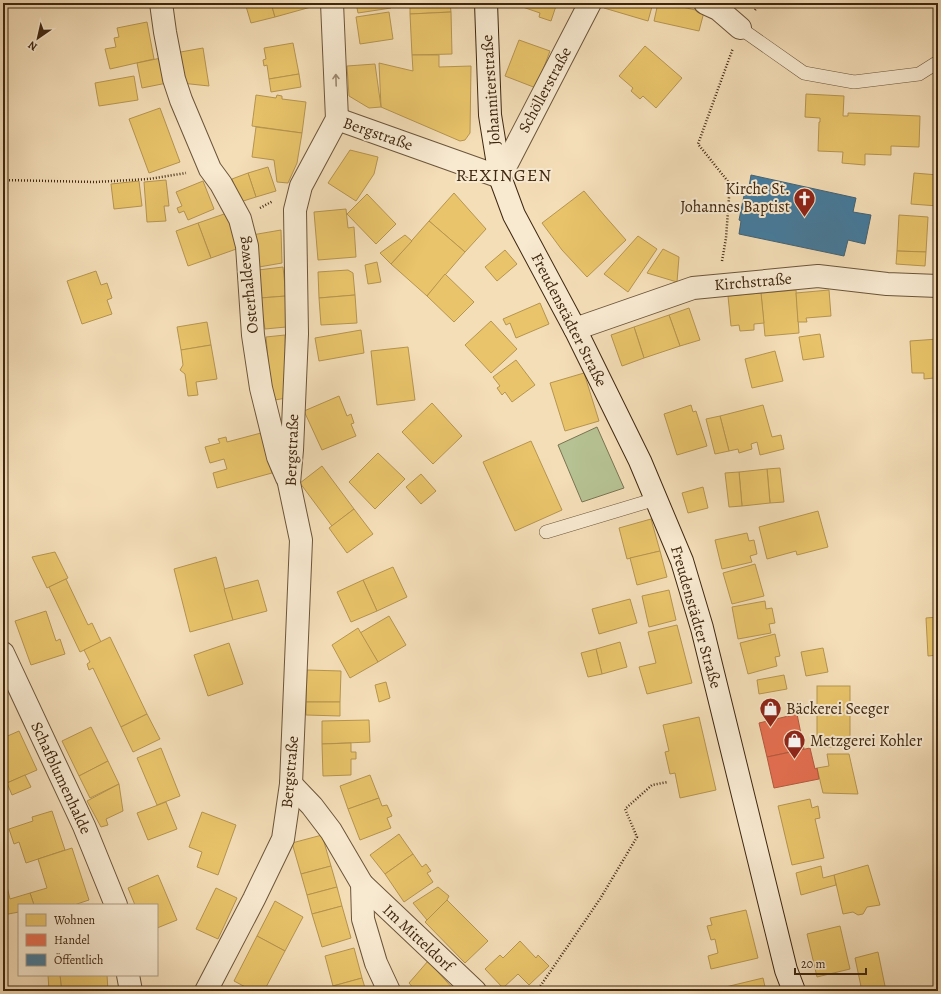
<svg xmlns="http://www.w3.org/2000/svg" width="941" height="994" font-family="Alegreya,serif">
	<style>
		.green { fill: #b6c293; stroke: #7a7452 }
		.homes { fill: #e9c46a; stroke: #b6954f }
		.shops { fill: #e76f51; stroke: #b5593e }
		.public { fill: #457b9d; stroke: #436273 }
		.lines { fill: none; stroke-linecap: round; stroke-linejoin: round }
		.lane-casing { stroke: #6c553a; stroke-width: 14 }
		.street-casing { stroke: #6c553a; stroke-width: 24 }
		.secondary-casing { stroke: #3f2710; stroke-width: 24 }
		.path { stroke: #3f2710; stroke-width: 2.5; stroke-dasharray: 1 2; stroke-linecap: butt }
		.lane { stroke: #f8ead1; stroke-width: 13 }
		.street { stroke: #f8ead1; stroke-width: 22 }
		.secondary { stroke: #f8ead1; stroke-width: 22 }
		.oneway { stroke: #9c8870 }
		.labels { text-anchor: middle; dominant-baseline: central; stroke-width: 4; stroke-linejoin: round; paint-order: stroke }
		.street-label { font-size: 16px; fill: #3f2710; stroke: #f8ead1 }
		.poi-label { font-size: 16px; fill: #3f2710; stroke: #f8ead1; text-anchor: start }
		.quarter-label { font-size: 18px; letter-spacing: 1px; fill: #3f2710; stroke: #f8ead1 }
	</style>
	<rect width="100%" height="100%" fill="#f4deb8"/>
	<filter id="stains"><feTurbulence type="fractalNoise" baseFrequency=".005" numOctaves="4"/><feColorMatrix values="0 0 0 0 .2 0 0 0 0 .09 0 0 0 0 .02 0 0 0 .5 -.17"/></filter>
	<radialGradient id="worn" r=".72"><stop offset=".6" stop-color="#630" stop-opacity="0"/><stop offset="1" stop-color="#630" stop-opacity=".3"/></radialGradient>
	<polygon class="green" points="597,427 624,488 582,502 558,445"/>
	<g class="homes">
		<polygon points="245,3 271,3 275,17 251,23"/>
		<polygon points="271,3 310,3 311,7 275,17"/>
		<polygon points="356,3 390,3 391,8 358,13"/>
		<polygon points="410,3 450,3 451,12 410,14"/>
		<polygon points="514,3 557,3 551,21 539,17 540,13 514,4"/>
		<polygon points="606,3 653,3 648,21 604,8"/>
		<polygon points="658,3 665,3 704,12 699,31 654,21"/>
		<polygon points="389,12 393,39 360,44 356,17"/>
		<polygon points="451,12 452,54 412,55 410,14"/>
		<polygon points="147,22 154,59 110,69 105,49 116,47 114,38 119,37 117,28"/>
		<polygon points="519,40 550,51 536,88 505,76"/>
		<polygon points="293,43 299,74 269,79 267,65 264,66 263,60 266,59 264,48"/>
		<polygon points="645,46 682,78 656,108 643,96 640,99 631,91 633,88 619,76"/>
		<polygon points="203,48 209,86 181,83 175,53"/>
		<polygon points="412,55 439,55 439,67 471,66 470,133 465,140 460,141 381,107 379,63 413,71"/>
		<polygon points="161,58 167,83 142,88 137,63"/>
		<polygon points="375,64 381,107 369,108 349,96 347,66"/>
		<polygon points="299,74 301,87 271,92 269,79"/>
		<polygon points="134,76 138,100 99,106 95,83"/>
		<polygon points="806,94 844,96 843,116 848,116 848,113 920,116 919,147 891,146 891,155 865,154 865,165 842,163 843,152 818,151 819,122 820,122 820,118 805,117"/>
		<polygon points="256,95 276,98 277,95 282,96 282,99 306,102 302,133 252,126"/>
		<polygon points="160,108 180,162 149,173 129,119"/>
		<polygon points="256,127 302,133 297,163 288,183 277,182 274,160 252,157"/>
		<polygon points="350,150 378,157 374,174 356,201 328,183"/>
		<polygon points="268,167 276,191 256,197 248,173"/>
		<polygon points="248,173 256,197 240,202 232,179"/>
		<polygon points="914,173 938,175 938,206 911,204"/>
		<polygon points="166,180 169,206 164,206 166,221 147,222 144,182"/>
		<polygon points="139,181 142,206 114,209 111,184"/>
		<polygon points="203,181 214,209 188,220 184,211 179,213 177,208 182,206 176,192"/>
		<polygon points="584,191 604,215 626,240 587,277 562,250 542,223"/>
		<polygon points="454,193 486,229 465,252 429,221"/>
		<polygon points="367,194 396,224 376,244 347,214"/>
		<polygon points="346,209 348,228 354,227 356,257 318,260 314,212"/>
		<polygon points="230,212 242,247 211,258 198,223"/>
		<polygon points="899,215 928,217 926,252 897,251"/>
		<polygon points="429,221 465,252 427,296 391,264"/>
		<polygon points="198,223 211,258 188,266 176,231"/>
		<polygon points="281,230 282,263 259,267 252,235"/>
		<polygon points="405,235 412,241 391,264 380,253"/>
		<polygon points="638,236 657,249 628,292 604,274"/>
		<polygon points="663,249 679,257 677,282 647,273"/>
		<polygon points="505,250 517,264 497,281 485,267"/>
		<polygon points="897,251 926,252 925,266 896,264"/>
		<polygon points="377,262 381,282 368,284 365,265"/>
		<polygon points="283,267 286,296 260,298 258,270"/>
		<polygon points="348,270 353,273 355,295 319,298 318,272"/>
		<polygon points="96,271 101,285 107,283 112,298 107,300 112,314 82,324 67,281"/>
		<polygon points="445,274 474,302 454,322 427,296"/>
		<polygon points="796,290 799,333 765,336 761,293"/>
		<polygon points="829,290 831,316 806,318 807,322 798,322 796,293"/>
		<polygon points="761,293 764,323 754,324 754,330 740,331 739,325 731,326 728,296"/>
		<polygon points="355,295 357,323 321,325 319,298"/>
		<polygon points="286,296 286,327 265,329 260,298"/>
		<polygon points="540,303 549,324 516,338 510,323 506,325 503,319"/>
		<polygon points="689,308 700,340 680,346 669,315"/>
		<polygon points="669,315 680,346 644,358 634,327"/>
		<polygon points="491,321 517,349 491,373 465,345"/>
		<polygon points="207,322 211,345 181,350 177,327"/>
		<polygon points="634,327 644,358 622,366 611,335"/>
		<polygon points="361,330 364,353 319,361 315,338"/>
		<polygon points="820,334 824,357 803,360 799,337"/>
		<polygon points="285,335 286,398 275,400 270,380 266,337"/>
		<polygon points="938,339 938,375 934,375 934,378 924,379 924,373 912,373 910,341"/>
		<polygon points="211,345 217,379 196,382 198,395 188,396 185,374 180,370 183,365 181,350"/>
		<polygon points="408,347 415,400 377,405 371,351"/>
		<polygon points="775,351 783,381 752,388 745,359"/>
		<polygon points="516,360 535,385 512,402 505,392 502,395 497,388 500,386 493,377"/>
		<polygon points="584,373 599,421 565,431 550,383"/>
		<polygon points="339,396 347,416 351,414 354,423 351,424 356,436 322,450 304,411"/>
		<polygon points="3,398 7,411 3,412"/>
		<polygon points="432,403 462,436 433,464 402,432"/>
		<polygon points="691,405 693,412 696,411 707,446 677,455 664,414"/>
		<polygon points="763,405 772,437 781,435 784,449 760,455 757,442 751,444 752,449 739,453 738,449 729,451 720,416"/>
		<polygon points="720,416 729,451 715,454 706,419"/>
		<polygon points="261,433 272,473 217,488 213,473 227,469 224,459 210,463 205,447 220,443 218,439 226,437 227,442"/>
		<polygon points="531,441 562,510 515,531 483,462"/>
		<polygon points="378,453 405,479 375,509 349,482"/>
		<polygon points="322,466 354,509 332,526 300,483"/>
		<polygon points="780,468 784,502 770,503 767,469"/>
		<polygon points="767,469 770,503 742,506 739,472"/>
		<polygon points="739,472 742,506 729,507 725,473"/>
		<polygon points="421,474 436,491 421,504 406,487"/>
		<polygon points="703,487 708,508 688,513 682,493"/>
		<polygon points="354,509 373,534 347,553 329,528"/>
		<polygon points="818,511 828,547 797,555 796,551 767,559 759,527"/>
		<polygon points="651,519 660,551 627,559 619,528"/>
		<polygon points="747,533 749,541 754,540 757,554 750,556 752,562 722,569 715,540"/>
		<polygon points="660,551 667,577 637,585 630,558"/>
		<polygon points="55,552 68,578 47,588 32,557"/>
		<polygon points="216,557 233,620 190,632 174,569"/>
		<polygon points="755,564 764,596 732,604 723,573"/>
		<polygon points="393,567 407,597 377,611 363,580"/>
		<polygon points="66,579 88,625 92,623 101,642 80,652 49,587"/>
		<polygon points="258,580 267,611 233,620 224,589"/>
		<polygon points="363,580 377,611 351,622 337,592"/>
		<polygon points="669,590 676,620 649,627 642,596"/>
		<polygon points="630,599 637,623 599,634 592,609"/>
		<polygon points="765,601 766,609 772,608 775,623 769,624 771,633 738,639 732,607"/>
		<polygon points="46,611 56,641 60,639 65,654 31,665 15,621"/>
		<polygon points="389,616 406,645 378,662 360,633"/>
		<polygon points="938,617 938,655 928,656 926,618"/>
		<polygon points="677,625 692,683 647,694 639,667 656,663 648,632"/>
		<polygon points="358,628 378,662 350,678 332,645"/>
		<polygon points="775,634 780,656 775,657 777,666 748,674 740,643"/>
		<polygon points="110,637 147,714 121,727 93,668 89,670 87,664 90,662 84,650"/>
		<polygon points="620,642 627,667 602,674 596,649"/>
		<polygon points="229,643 243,684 208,696 194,655"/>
		<polygon points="823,648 828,672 806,676 801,652"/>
		<polygon points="596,649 602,674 588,677 581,653"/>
		<polygon points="307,670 341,671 340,702 306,702"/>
		<polygon points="784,675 787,689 759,694 757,680"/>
		<polygon points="386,682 390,698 379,702 375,685"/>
		<rect x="817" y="686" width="33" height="61"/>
		<polygon points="306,702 340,702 340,716 306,715"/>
		<polygon points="147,714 160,739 133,752 121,727"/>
		<polygon points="699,717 716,790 680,798 675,773 670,774 665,752 669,751 663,725"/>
		<polygon points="369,720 370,742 322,744 322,721"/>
		<polygon points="91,727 108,761 79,776 62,741"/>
		<polygon points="19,731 37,770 7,783 3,775 3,738"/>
		<polygon points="351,743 351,752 356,752 356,759 351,759 351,775 323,776 322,744"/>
		<polygon points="161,748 180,796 157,805 137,758"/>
		<polygon points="827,754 849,754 858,794 823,793 817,768 829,766"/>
		<polygon points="108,761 119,784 90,798 79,776"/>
		<polygon points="25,775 31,787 12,795 7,783"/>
		<polygon points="370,775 379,798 348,809 340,786"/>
		<polygon points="119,784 123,811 106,819 108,825 101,827 87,801"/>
		<polygon points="379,798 382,806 387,805 392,816 387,818 391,828 360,840 348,809"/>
		<polygon points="810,799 812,808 818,806 820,818 815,819 824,858 792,865 778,806"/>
		<polygon points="166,802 177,829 148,840 137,813"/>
		<polygon points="52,811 65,850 26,863 19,842 14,844 9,829 33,821 32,817"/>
		<polygon points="202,812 236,825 218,875 197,867 202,852 189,847"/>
		<polygon points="399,834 413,854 385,874 370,855"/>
		<polygon points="322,835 331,866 301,874 292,843"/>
		<polygon points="72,848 89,900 74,905 34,905 30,893 47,888 38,859"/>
		<polygon points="413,854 422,867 426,864 431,871 427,873 433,882 404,902 385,874"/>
		<polygon points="868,865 880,905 867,907 863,914 858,915 853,912 843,914 834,875"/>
		<polygon points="331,866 337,887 307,895 301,874"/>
		<polygon points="821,866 823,878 834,875 836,885 801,895 796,873"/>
		<polygon points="3,870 10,899 30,893 34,905 19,905 19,912 3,915"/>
		<polygon points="158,875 177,920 157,928 157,905 135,905 128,888"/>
		<polygon points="337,887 342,906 312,914 307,895"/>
		<polygon points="438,887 449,896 447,900 427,920 413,903"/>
		<polygon points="216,888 237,898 218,939 196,929"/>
		<polygon points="447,900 488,941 465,963 425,922"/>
		<polygon points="275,901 303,917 285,951 257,936"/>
		<polygon points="342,906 351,938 322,947 312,914"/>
		<polygon points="746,910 758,958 711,969 708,956 718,953 715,939 711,940 707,926 712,925 710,918"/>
		<polygon points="840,926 850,969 817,977 807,934"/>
		<polygon points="257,936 285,951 264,991 253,991 234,981"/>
		<polygon points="520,941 536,958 538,955 549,966 529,985 518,974 503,988 485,969 500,955 503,958"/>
		<polygon points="354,948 362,978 333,986 325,956"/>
		<polygon points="878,952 886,991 862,991 855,958"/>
		<polygon points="428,961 455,991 416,991 409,983"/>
		<polygon points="48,975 60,975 62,991 49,991"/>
		<polygon points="60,975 107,975 108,991 62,991"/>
		<polygon points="362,978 366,991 334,991 333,986"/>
		<polygon points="763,978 766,991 714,991 713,990"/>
	</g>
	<g class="shops">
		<polygon points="797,714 804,749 767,757 759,723"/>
		<polygon points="810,748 815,769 817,768 819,779 774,788 767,757"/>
	</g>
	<polygon class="public" points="751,175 856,198 853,212 871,215 865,244 848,240 844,256 739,234 741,221 739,220 746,186 749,187"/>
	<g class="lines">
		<defs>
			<g id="lane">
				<polyline points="740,28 804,73 854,82 919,74 938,62"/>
				<polyline points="546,532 656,499"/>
			</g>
			<g id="street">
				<polyline points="161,3 165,32 174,79 181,100 210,169 221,184 240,219 247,246 253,335 261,388 278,457 287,478"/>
				<polyline points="705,3 718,9 740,28"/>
				<polyline points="337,119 500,177 590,3"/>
				<polyline points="575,329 693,288 818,276 887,284 938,286"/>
				<polyline points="3,653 84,826 116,905"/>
				<polyline points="291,784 312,806 331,831 362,884 363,919 376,963 389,991"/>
				<polyline points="362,884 475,991"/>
				<polyline points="128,975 131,991"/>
				<polyline points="206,991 254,899 283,839 291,784 301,540 289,483 292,450 297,334 295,210 301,186 337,119 332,3"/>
			</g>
			<polyline id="secondary" points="486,3 490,115 500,177 514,215 575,329 640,461 682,561 702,628 786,970 794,991"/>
		</defs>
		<use href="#lane" class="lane-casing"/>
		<use href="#street" class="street-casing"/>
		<use href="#secondary" class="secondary-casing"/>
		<g class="path">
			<polyline points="755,10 760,3"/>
			<polyline points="3,180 95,182 149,179 186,173"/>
			<polyline points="260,208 273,201"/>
			<polyline points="722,261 726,238 730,184 698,144 733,48"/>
			<polyline points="537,991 600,899 637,837 625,809 652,785 668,782"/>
		</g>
		<use href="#lane" class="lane"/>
		<use href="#street" class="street"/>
		<use href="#secondary" class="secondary"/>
	</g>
	<defs><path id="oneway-shaft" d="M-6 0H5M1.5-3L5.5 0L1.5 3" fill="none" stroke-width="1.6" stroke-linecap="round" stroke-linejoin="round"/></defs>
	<use class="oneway" href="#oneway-shaft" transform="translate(336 80) rotate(-92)"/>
	<defs>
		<symbol id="church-pin" viewBox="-11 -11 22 30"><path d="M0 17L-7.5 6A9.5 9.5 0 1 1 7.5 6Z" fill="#8f2418" stroke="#f8ead1"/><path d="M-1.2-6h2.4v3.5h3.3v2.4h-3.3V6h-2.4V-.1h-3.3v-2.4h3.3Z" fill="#fff"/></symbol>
		<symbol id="shop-pin" viewBox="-11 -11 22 30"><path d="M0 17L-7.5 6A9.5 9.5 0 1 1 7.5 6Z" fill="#8f2418" stroke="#f8ead1"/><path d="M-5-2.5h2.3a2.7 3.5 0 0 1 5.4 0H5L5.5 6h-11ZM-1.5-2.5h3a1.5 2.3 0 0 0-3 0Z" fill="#fff"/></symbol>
	</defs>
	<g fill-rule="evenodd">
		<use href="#church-pin" x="792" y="186" width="25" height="34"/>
		<use href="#shop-pin" x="758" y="696" width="25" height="34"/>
		<use href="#shop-pin" x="782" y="728" width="25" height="34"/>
	</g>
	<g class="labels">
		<g class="street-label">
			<text transform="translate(491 90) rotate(-94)">Johanniterstraße</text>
			<text transform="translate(545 90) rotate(-62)">Schöllerstraße</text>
			<text transform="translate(378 134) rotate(19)">Bergstraße</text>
			<text transform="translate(753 282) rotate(-5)">Kirchstraße</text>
			<text transform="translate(248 285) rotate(-96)">Osterhaldeweg</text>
			<text transform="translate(569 320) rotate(63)">Freudenstädter Straße</text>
			<text transform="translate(292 450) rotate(-88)">Bergstraße</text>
			<text transform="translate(696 617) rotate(74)">Freudenstädter Straße</text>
			<text transform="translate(290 772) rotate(-85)">Bergstraße</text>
			<text transform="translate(61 778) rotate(65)">Schafblumenhalde</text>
			<text transform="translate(418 938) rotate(43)">Im Mitteldorf</text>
		</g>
		<g class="poi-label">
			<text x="790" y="189" text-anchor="end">Kirche St.<tspan x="790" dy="18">Johannes Baptist</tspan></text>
			<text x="786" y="709">Bäckerei Seeger</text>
			<text x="810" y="741">Metzgerei Kohler</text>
		</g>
		<g class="quarter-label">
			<text x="504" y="175">REXINGEN</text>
		</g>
	</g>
	<rect width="941" height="994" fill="none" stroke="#f4deb8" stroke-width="16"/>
	<rect x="4" y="4" width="933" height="986" fill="none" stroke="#3f2710" stroke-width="2"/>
	<rect x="8" y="8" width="925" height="978" fill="none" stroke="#3f2710"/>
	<rect x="18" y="904" width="140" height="72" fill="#f8ead1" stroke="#ae9c84"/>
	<rect x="26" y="914" width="20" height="12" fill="#e9c46a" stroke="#ae9c84"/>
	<text x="54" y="924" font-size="12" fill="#3f2710">Wohnen</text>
	<rect x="26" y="934" width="20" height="12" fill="#e76f51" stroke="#ae9c84"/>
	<text x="54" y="944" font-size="12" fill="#3f2710">Handel</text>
	<rect x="26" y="954" width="20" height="12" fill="#457b9d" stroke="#ae9c84"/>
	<text x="54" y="964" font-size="12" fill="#3f2710">Öffentlich</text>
	<g transform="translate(38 38) rotate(214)" stroke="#f8ead1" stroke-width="3" paint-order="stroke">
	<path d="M0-3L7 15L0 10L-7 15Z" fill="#3f2710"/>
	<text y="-6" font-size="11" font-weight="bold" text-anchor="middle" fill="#3f2710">N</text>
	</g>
	<path d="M795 968v6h71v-6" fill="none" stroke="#3f2710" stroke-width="2"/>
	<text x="801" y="968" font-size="12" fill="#3f2710" stroke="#f8ead1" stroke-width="3" paint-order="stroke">20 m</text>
	<rect width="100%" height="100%" filter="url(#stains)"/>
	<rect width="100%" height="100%" fill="url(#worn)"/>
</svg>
